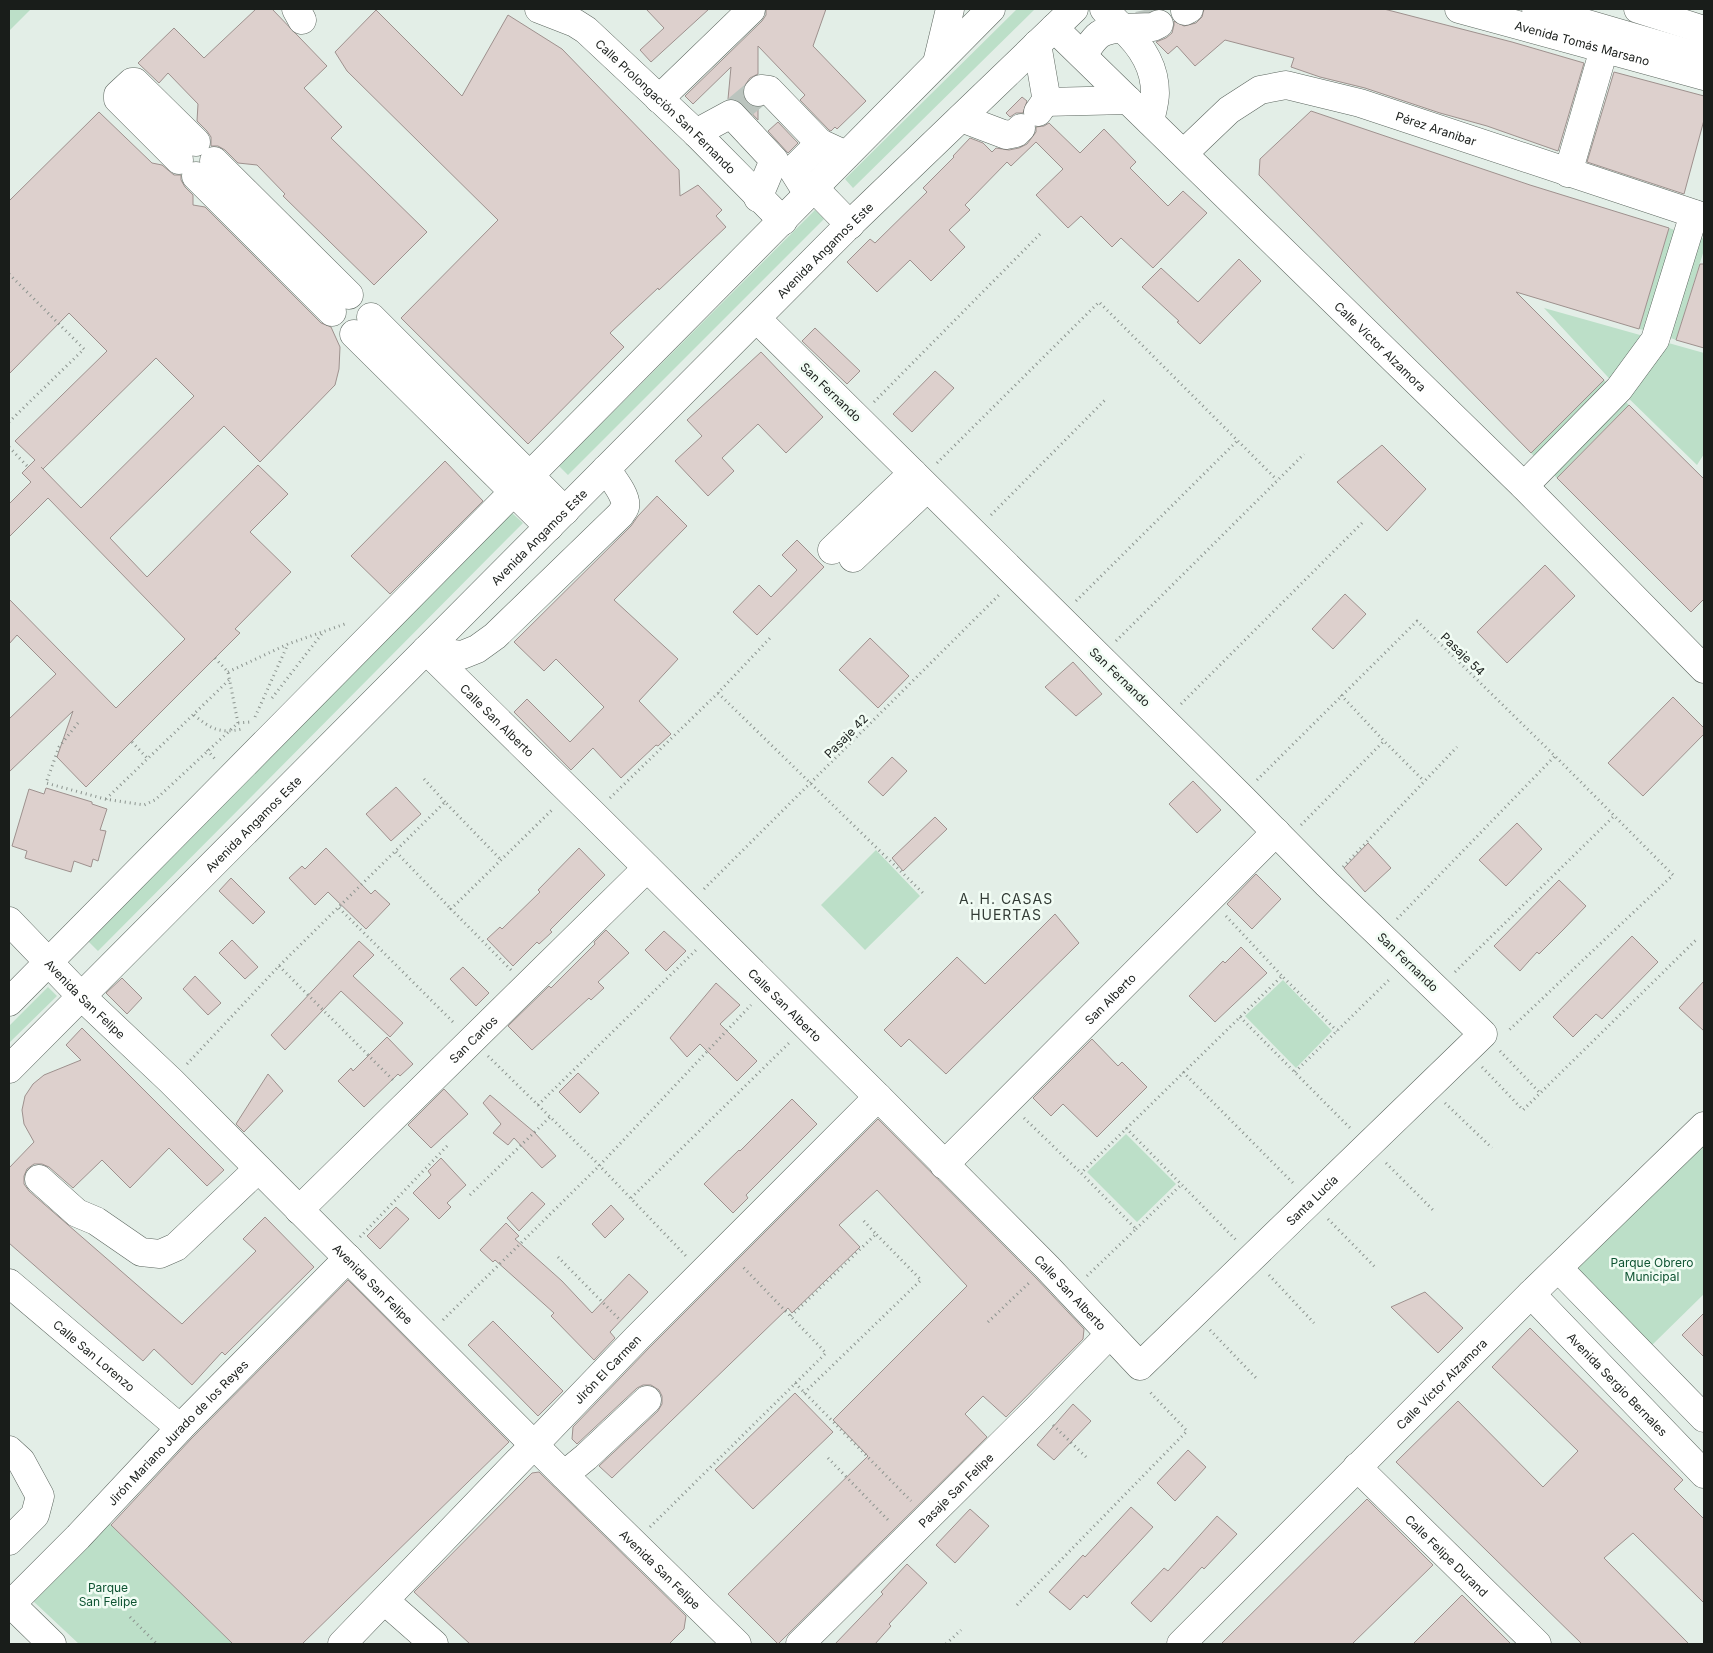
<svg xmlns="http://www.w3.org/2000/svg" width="1713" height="1653" font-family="Inter,sans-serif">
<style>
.green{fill:#bcdfc8}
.building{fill:#ddd0cd;stroke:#9e918e;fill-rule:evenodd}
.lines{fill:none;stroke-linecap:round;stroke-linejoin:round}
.minor-tunnel{stroke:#bbc4be;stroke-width:28;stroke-dasharray:28 14;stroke-linecap:butt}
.minor-casing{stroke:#5c665f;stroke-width:29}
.major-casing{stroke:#5c665f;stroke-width:29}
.path{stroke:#8b938e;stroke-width:3;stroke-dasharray:1 4;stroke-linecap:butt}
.minor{stroke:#fff;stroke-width:28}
.major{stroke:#fff;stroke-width:28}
.labels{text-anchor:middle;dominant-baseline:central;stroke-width:5;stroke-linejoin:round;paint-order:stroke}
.street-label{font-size:12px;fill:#191d1a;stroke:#f1fcf4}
.park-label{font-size:12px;fill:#0e5332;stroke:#f1fcf4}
.neighbourhood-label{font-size:14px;letter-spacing:1px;fill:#333c36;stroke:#f1fcf4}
</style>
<rect width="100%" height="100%" fill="#e3eee7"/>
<path class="green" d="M 9,9 L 31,9 L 9,31 Z
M 1017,9 L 1035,9 L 853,188 L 845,179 Z
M 815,210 L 824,219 L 568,475 L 559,466 Z
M 1669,228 L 1678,231 L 1648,331 L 1639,329 Z
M 1698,237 L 1704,239 L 1704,250 L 1676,340 L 1668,337 Z
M 1544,308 L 1704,353 L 1704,454 L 1697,465 L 1619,389 Z
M 1604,380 L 1610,386 L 1537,459 L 1531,453 Z
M 1623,399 L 1629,405 L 1557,478 L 1551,472 Z
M 512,513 L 523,523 L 98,951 L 87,940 Z
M 876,850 L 920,896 L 865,950 L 821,905 Z
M 1283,980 L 1332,1031 L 1296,1068 L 1245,1016 Z
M 48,987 L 57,996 L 9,1043 L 9,1026 Z
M 1126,1134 L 1176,1184 L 1137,1222 L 1087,1172 Z
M 1704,1140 L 1704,1294 L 1652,1345 L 1575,1268 Z
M 108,1522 L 233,1644 L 79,1644 L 32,1600 Z"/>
<path class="building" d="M 256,9 L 272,9 L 327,66 L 304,88 L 342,127 L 331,138 L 427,232 L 374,285 L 283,196 L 285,194 L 257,165 L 238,163 L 225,150 L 218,146 L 211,146 L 211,137 L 207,131 L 197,121 L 198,104 L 168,73 L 159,83 L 138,63 L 174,28 L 204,58 Z
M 646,9 L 709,9 L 651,62 L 640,50 L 664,28 Z
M 766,9 L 826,9 L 813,46 L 866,101 L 837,129 L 835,127 L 831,131 L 829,130 L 800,100 L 805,95 L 758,46 L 758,74 L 750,78 L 743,88 L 743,96 L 747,103 L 754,107 L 758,107 L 758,120 L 742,103 L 736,99 L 728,99 L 731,67 L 693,104 L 685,96 L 762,21 L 766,15 Z
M 1204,9 L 1384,9 L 1512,42 L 1584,63 L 1558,151 L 1487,126 L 1440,113 L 1365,88 L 1320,77 L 1291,67 L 1294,58 L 1225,40 L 1195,66 L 1177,46 L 1168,54 L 1156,42 L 1166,38 L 1172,33 L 1174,25 L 1174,21 L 1184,26 L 1196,23 L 1202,17 Z
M 376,10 L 462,96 L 508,15 L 562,49 L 679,170 L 680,196 L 698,185 L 722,210 L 716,216 L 726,227 L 659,290 L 658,288 L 610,333 L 624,347 L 528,444 L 401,318 L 498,220 L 347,71 L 335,52 Z
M 1614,72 L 1704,96 L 1704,120 L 1684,194 L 1587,162 Z
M 1022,97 L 1027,101 L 1023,113 L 1016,113 L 1010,117 L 1006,113 Z
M 1311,111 L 1530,185 L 1669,228 L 1639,329 L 1516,292 L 1604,380 L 1531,453 L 1259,175 L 1260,159 Z
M 99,112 L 152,163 L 162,165 L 174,175 L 181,175 L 181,180 L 185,187 L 193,195 L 193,205 L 205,207 L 321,323 L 331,327 L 340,347 L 339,369 L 335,385 L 260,462 L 224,426 L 110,538 L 147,577 L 258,465 L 288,494 L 250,532 L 291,572 L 235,629 L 240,633 L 86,787 L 57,757 L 73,711 L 9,772 L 9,719 L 56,674 L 17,635 L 9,644 L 9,599 L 116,708 L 185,639 L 48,498 L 9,537 L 9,504 L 31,482 L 22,473 L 35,460 L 15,441 L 107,351 L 69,313 L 9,374 L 9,201 ZM 156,358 L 194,396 L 81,508 L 41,467 L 43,469 Z
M 778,122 L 798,143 L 788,153 L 768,131 Z
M 1049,123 L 1080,153 L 1104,129 L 1136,162 L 1130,168 L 1168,206 L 1183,191 L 1207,213 L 1153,268 L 1121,238 L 1112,247 L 1081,216 L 1068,228 L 1036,195 L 1063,169 L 1036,142 L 1011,166 L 1007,162 L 965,205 L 970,210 L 949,230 L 965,247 L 931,281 L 910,260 L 877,292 L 847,262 L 870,239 L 875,243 L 927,192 L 923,188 L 954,157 L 953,156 L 970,138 L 983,143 L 992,152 L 996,148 L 1009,150 L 1019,148 L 1027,144 L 1036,132 L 1036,127 L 1044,126 Z
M 1239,259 L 1261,281 L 1200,344 L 1177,322 L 1179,321 L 1142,287 L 1161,268 L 1198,302 Z
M 1700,264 L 1704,264 L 1704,348 L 1676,340 Z
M 815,328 L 860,371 L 847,384 L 802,341 Z
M 761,352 L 823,417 L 786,453 L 758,424 L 722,458 L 734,471 L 708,496 L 675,461 L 702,436 L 687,420 Z
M 935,371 L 954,388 L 912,432 L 893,414 Z
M 1629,405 L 1704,479 L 1704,599 L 1691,612 L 1557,478 Z
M 1382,445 L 1426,489 L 1387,531 L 1337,482 Z
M 445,461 L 483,501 L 390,594 L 351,556 Z
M 657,496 L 687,526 L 614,600 L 678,659 L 639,701 L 671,734 L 658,746 L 656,745 L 621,778 L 593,748 L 571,770 L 514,712 L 527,699 L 570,742 L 604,707 L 556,659 L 544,671 L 514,642 L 631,526 L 638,516 Z
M 797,540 L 824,567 L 757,635 L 733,612 L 759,585 L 771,597 L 797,570 L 782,555 Z
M 1545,565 L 1575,596 L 1507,663 L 1477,632 Z
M 1345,594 L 1366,614 L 1333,649 L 1312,629 Z
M 870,638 L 909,676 L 878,708 L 839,670 Z
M 1073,662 L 1102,694 L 1076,716 L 1045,687 Z
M 1673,697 L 1704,728 L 1704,734 L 1643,796 L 1608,763 Z
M 892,757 L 907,771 L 883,796 L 868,782 Z
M 1193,781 L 1221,810 L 1197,833 L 1169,804 Z
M 396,787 L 421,814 L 391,841 L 366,814 Z
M 46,788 L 92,802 L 92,804 L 107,809 L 100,830 L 106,831 L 98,861 L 93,859 L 91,867 L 74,861 L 71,872 L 25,858 L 27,851 L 12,846 L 29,789 L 44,794 Z
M 935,817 L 947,829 L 903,871 L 892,858 Z
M 1517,823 L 1542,849 L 1506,886 L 1479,860 Z
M 1368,843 L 1391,868 L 1365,892 L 1344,868 Z
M 326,848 L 371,894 L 375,890 L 390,904 L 366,929 L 328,892 L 315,905 L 289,878 L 302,866 L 305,869 Z
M 579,848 L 605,875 L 550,930 L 552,932 L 539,944 L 537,942 L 513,966 L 487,939 L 500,927 L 502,929 L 540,892 L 538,890 Z
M 1256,874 L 1281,899 L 1252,929 L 1227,904 Z
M 231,878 L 265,912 L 253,924 L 219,891 Z
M 1559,880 L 1586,906 L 1563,930 L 1539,954 L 1537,952 L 1520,971 L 1494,946 Z
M 1055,914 L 1079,943 L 946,1074 L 909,1039 L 901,1047 L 884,1030 L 957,957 L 985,984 Z
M 606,930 L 629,953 L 598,982 L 604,988 L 591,1000 L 589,998 L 532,1050 L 508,1026 L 549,986 L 551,988 L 595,944 L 594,942 Z
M 664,931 L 686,951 L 666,971 L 645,950 Z
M 1632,936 L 1658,962 L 1602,1019 L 1596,1014 L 1573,1037 L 1553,1017 Z
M 232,940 L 258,967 L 245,979 L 219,953 Z
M 359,941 L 374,955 L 353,976 L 403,1023 L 390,1037 L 341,991 L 285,1050 L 271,1035 Z
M 1241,947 L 1267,973 L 1215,1022 L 1189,996 L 1223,961 L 1225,963 Z
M 463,967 L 489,993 L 476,1006 L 450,979 Z
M 195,976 L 221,1003 L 208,1015 L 183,989 Z
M 122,978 L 142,998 L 127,1014 L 106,993 Z
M 1704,981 L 1704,1031 L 1679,1008 Z
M 716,983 L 740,1005 L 720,1024 L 757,1061 L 737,1081 L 700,1044 L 687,1057 L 670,1038 Z
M 82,1028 L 224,1170 L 207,1186 L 169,1148 L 130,1188 L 102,1160 L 73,1188 L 49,1167 L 42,1164 L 34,1164 L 27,1169 L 24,1176 L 24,1184 L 29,1191 L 182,1324 L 256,1251 L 243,1239 L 265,1217 L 314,1267 L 225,1355 L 222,1352 L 192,1385 L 154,1349 L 143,1361 L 9,1243 L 9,1168 L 34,1142 L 24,1124 L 22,1110 L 25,1096 L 33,1084 L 44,1075 L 81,1060 L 66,1045 Z
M 387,1037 L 413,1064 L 400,1076 L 398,1074 L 364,1107 L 338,1081 L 351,1068 L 353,1071 Z
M 1092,1039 L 1118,1066 L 1122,1062 L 1147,1087 L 1097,1137 L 1063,1104 L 1051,1116 L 1033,1098 Z
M 578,1073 L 599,1093 L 580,1113 L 559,1092 Z
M 268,1074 L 283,1091 L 244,1132 L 236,1124 Z
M 444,1089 L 468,1114 L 431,1148 L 408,1125 Z
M 490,1095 L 534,1132 L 556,1156 L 542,1168 L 514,1138 L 508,1145 L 493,1133 L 501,1124 L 483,1103 Z
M 792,1099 L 817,1124 L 746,1195 L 748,1198 L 733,1213 L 704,1184 L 739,1150 L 740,1151 Z
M 878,1119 L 1036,1278 L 1084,1329 L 1083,1339 L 1006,1417 L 983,1396 L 965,1414 L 987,1437 L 778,1644 L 728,1594 L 868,1456 L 833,1420 L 967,1286 L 950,1268 L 877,1190 L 839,1225 L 860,1247 L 792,1313 L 788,1308 L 612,1478 L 599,1466 L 658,1411 L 662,1404 L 662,1396 L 659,1390 L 651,1385 L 643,1385 L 637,1388 L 577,1444 L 572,1439 L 573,1427 L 648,1349 Z
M 441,1158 L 466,1185 L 447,1203 L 451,1207 L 439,1219 L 413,1193 L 431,1175 L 428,1171 Z
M 532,1192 L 545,1204 L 519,1231 L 507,1218 Z
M 611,1205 L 624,1219 L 605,1238 L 592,1224 Z
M 396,1207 L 409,1219 L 380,1249 L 367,1236 Z
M 506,1223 L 519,1236 L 515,1239 L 562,1281 L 592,1313 L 629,1274 L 648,1292 L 610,1332 L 615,1338 L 594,1360 L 551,1316 L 554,1313 L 495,1260 L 493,1262 L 480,1250 Z
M 348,1280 L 509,1442 L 302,1644 L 233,1644 L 111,1525 L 191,1439 Z
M 1425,1292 L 1463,1328 L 1438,1353 L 1391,1307 Z
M 1704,1313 L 1704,1357 L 1682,1335 Z
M 493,1321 L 563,1391 L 538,1416 L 468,1345 Z
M 1530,1328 L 1683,1480 L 1674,1489 L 1704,1519 L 1704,1603 L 1633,1533 L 1604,1558 L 1689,1644 L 1582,1644 L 1396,1462 L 1458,1401 L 1543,1487 L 1578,1451 L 1492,1367 Z
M 795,1393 L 833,1432 L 753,1509 L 715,1470 Z
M 1073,1404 L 1091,1421 L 1054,1460 L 1037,1445 Z
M 1188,1450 L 1206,1467 L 1175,1501 L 1157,1483 Z
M 539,1472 L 686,1616 L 684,1629 L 669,1644 L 470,1644 L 414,1592 L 532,1473 Z
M 1367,1499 L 1433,1565 L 1352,1644 L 1221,1644 Z
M 1131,1507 L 1153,1527 L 1087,1598 L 1084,1595 L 1070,1610 L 1049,1592 L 1083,1555 L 1085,1557 Z
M 970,1509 L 989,1526 L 955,1563 L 936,1545 Z
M 1217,1516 L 1237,1534 L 1204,1569 L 1202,1567 L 1151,1622 L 1131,1603 L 1164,1568 L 1168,1571 Z
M 907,1564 L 927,1583 L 889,1624 L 891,1626 L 875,1644 L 835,1644 L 883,1594 L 881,1592 Z
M 1462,1595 L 1511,1644 L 1413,1644 Z"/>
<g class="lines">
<path class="minor-tunnel" d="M 1149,9 L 1152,23
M 734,112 L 758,92"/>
<defs>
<g id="minor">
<path d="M 296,9 L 302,20"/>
<path id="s1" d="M 539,9 L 575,23 L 586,30 L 696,133 L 783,221"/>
<path d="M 1104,9 L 1122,28 L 1153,27 L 1159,24"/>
<path d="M 1536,9 L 1704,58"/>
<path d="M 1185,11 L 1189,9"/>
<path id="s2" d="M 1054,28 L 1524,486 L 1704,669"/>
<path d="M 1037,44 L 1046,96 L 1045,102 L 1038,112"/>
<path d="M 1083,55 C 1096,36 1097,31 1122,28 C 1141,45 1155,66 1155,93 C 1155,102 1152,112 1150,121"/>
<path d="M 758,92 L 761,89 L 769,90 L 820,143"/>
<path d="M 659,99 L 751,10"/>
<path d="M 1045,102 L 1128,100"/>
<path d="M 961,118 L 1006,135 L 1016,133 L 1021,128"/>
<path d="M 696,133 L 731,114 L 774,160 L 758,198"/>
<path id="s3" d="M 1184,153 L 1229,110 L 1260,90 L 1286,85 L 1360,103 L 1704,217"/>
<path d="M 179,160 L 118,99 L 118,95 L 132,82 L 135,82 L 196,142"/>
<path d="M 214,161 L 349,295"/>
<path d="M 1568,173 L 1604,49"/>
<path d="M 196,176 L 332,312"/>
<path d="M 808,194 L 793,170 L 820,143 L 846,155"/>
<path d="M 371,317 L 565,511"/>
<path d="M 354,334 L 549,527"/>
<path d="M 1524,486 L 1619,389 L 1655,340 L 1694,214"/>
<path d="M 832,550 L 913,473"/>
<path d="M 853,558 L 927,488"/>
<path id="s4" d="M 426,650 L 593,814 L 878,1097 L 1047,1267 L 1140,1366 L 1483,1034 L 1327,884 L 1243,799 L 757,319"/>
<path d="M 426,650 L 462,655 L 477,649 L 495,636 L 620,515 C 622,512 624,510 625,507 C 628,497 612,478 606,469"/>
<path id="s5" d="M 9,921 L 81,996 L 171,1081 L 564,1475 L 737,1644"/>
<path id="s6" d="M 944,1165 L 1276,832"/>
<path d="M 39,1179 L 77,1213 L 96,1221 L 141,1252 L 160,1254 L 176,1247 L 258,1169"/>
<path id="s7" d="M 299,1210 L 647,868"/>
<path d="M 1558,1268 L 1704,1418"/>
<path id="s8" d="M 9,1283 L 180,1428"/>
<path id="s9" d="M 1531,1294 L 1704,1474"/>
<path d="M 9,1450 L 21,1461 L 40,1496 L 35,1515 L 9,1541"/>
<path id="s10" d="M 1357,1467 L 1537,1644"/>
<path d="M 564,1475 L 586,1457 L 647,1400"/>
<path d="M 385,1601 L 434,1644"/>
<path d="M 11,1604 L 52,1644"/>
<path id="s11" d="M 9,1606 L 78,1537 L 180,1428 L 348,1258"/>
<path id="s12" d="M 342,1644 L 637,1338 L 878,1097"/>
<path id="s13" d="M 800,1644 L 1037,1409 L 1110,1334"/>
<path id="s14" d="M 1181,1644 L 1531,1294 L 1704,1126"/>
</g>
<g id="major">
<path id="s15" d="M 1459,9 L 1704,76"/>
<path d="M 1638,9 L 1704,30"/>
<path d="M 937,63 L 950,9"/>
<path d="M 814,188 L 850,225"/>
<path d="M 9,1002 L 991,9"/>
<path id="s16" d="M 9,1069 L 845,229 L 1074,9"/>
</g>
</defs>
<use href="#minor" class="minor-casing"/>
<use href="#major" class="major-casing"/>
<path class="path" d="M 9,274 L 84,349 L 9,422
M 874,402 L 1042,232
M 9,447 L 28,467
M 937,463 L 1099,302 L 1277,480
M 991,515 L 1106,399
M 1076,601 L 1237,441
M 1116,641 L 1304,454
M 215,658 L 228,672 L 238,723
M 228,672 L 288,644 L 345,624
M 718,693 L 923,893
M 1341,695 L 1384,741 L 1424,781
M 272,698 L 324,631
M 1181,704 L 1362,523
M 194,715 C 211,729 220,734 242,729
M 255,717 L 288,644
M 78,723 L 59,747 L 46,783 L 105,799 L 144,805 L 155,800 L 238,723 L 250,722
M 132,742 L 148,759
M 207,750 L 216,760
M 424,779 L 445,802
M 1257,780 L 1417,621 L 1555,756 L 1673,875 L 1507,1032
M 610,798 L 718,693 L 770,638
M 106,799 L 230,679
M 1301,825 L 1384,741
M 396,852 L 451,909
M 1343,867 L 1457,747
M 704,889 L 1001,593
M 339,908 L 455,1024
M 1226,916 L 1282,976
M 1397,919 L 1555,756
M 279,966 L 395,1082
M 511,970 L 451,909 L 554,808
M 1455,972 L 1614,816
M 1240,1017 L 1351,1129
M 1500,1051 L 1540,1093
M 488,1056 L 595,1161 L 686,1256
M 187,1064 L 279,966 L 445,802 L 502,861
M 1482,1067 L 1523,1110 L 1698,938
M 1183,1072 L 1294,1184
M 1295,1072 L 1391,978
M 1445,1103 L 1492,1148
M 538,1105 L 696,950
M 1024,1118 L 1081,1173
M 1126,1128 L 1236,1240
M 1386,1163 L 1435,1212
M 470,1195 L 550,1117
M 631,1198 L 789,1043
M 1328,1219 L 1375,1267
M 1136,1229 L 1182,1184
M 360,1237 L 448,1145
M 558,1257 L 621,1321
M 1269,1275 L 1314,1323
M 1087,1276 L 1136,1229 L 1081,1173 L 1282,976 L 1337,1031
M 791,1316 L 876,1234 L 862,1219
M 443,1320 L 599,1166 L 751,1005
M 988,1322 L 1030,1282
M 1210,1330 L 1257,1379
M 795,1383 L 911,1501
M 804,1393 L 921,1280 L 876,1234
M 1053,1425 L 1087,1458
M 828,1458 L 890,1522
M 650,1527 L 826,1353 L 742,1266
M 1017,1605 L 1187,1431 L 1148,1390
M 130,1617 L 157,1644
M 946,1644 L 961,1630"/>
<use href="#minor" class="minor"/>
<use href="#major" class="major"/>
</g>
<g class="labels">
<g class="street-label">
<text stroke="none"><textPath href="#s15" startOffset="128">Avenida Tomás Marsano</textPath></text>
<text stroke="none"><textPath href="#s1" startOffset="162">Calle Prolongación San Fernando</textPath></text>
<text stroke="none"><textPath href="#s3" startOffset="282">Pérez Aranibar</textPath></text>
<text stroke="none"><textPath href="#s16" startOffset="1156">Avenida Angamos Este</textPath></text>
<text stroke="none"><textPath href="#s2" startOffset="456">Calle Víctor Alzamora</textPath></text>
<text transform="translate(831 392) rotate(44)">San Fernando</text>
<text stroke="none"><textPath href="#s16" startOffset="751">Avenida Angamos Este</textPath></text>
<text transform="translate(1463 654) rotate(44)">Pasaje 54</text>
<text transform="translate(1120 677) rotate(44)">San Fernando</text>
<text stroke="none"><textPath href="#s4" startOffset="100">Calle San Alberto</textPath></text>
<text transform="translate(846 736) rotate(-45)">Pasaje 42</text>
<text stroke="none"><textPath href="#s16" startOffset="346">Avenida Angamos Este</textPath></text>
<text transform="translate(1408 962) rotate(44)">San Fernando</text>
<text stroke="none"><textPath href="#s5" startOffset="109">Avenida San Felipe</textPath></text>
<text stroke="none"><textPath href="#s6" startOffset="235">San Alberto</textPath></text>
<text stroke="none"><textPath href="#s4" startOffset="505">Calle San Alberto</textPath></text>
<text stroke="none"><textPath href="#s7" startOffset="244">San Carlos</textPath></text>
<text stroke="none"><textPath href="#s4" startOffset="1250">Santa Lucía</textPath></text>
<text stroke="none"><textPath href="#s5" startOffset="514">Avenida San Felipe</textPath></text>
<text stroke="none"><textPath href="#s4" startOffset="910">Calle San Alberto</textPath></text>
<text stroke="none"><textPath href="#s8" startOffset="112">Calle San Lorenzo</textPath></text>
<text stroke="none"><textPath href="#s12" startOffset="382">Jirón El Carmen</textPath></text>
<text stroke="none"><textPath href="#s14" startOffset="368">Calle Víctor Alzamora</textPath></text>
<text stroke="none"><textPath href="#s9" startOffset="125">Avenida Sergio Bernales</textPath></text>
<text stroke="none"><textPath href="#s11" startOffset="242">Jirón Mariano Jurado de los Reyes</textPath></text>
<text stroke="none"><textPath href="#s13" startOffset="219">Pasaje San Felipe</textPath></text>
<text stroke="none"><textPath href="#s10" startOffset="126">Calle Felipe Durand</textPath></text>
<text stroke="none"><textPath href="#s5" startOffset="919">Avenida San Felipe</textPath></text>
</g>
<g class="park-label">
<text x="1652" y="1262">Parque Obrero<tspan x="1652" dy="14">Municipal</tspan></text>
<text x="108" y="1587">Parque<tspan x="108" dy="14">San Felipe</tspan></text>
</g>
<g class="neighbourhood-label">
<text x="1006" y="898">A. H. CASAS<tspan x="1006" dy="16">HUERTAS</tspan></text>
</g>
</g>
<rect width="1713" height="1653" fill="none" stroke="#191d1a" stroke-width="20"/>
</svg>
